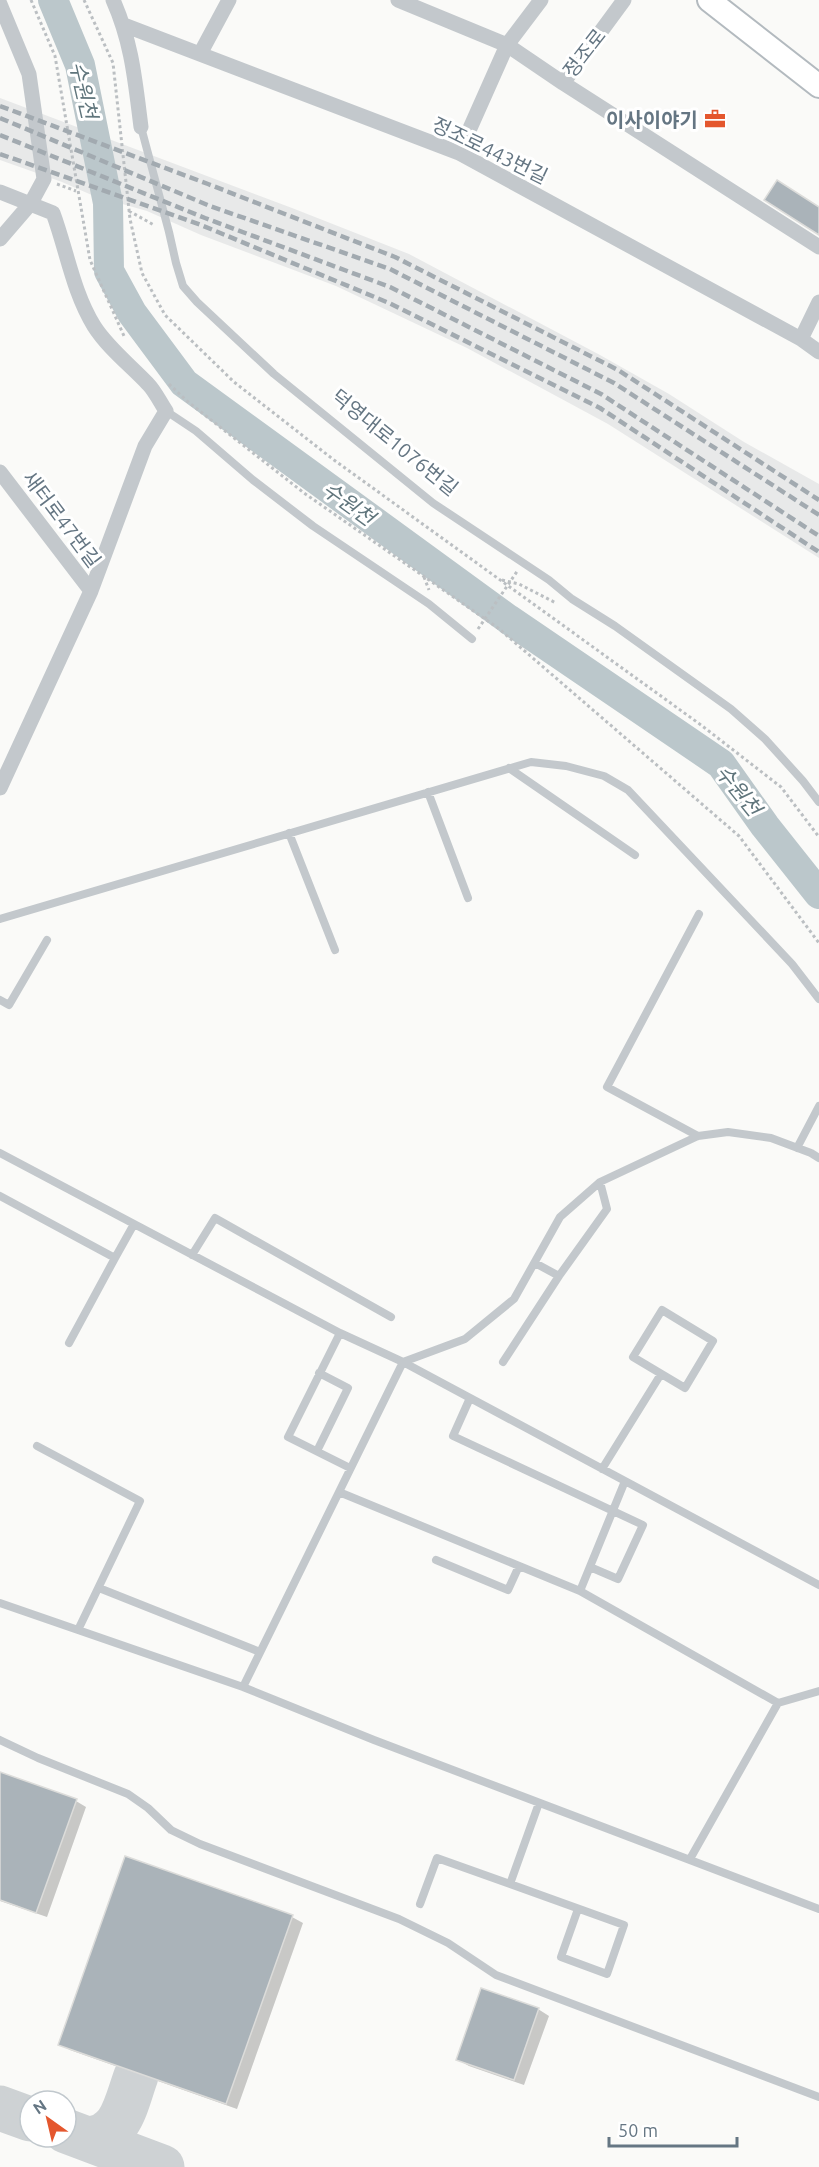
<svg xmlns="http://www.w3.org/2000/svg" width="819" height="2167" font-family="Ubuntu,'Noto Sans KR',sans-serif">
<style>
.built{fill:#e8e9e9}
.shadow{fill:#0003}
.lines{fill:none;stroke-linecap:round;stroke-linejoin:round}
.river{stroke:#bbc7cb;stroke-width:30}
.taxiway{stroke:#ced2d4;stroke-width:45}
.building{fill:#aab3b9;stroke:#dcdcda;stroke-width:1.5}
.secondary-casing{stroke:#b3babf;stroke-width:26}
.path{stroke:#bbbfc2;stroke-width:3;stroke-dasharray:3 3;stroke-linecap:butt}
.lane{stroke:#c3c8cc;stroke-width:8}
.street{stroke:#c3c8cc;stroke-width:15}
.secondary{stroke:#fff;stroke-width:22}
.rail{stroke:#a2aab0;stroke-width:4.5;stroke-dasharray:9 4.5;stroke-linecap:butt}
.path-bridge{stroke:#bbbfc2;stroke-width:3;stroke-dasharray:3 3;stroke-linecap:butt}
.labels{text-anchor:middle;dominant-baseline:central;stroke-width:6;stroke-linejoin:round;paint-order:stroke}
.street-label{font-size:20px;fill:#657683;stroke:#fff}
.poi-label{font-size:20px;font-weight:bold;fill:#657683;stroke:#fff;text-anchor:end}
.water-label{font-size:21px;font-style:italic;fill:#60757c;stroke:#fff}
</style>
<rect width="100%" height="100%" fill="#fafaf8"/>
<path class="built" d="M 0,98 L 292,208 L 409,254 L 600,355 L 669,394 L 744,442 L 819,484 L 819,558 L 608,424 L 467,348 L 336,286 L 201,235 L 147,211 L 94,196 L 62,182 L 0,160 Z"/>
<path class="shadow" d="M 0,1774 L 76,1801 L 86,1807 L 47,1917 L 0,1901 Z
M 292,1917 L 303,1923 L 237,2109 L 70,2050 L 59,2044 Z
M 538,2009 L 549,2016 L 524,2085 L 469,2066 L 458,2060 Z"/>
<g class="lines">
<path class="river" d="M 53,0 L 80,65 L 108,203 L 109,271 L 132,313 L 184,383 L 508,619 L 721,764 L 765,826 L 819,894"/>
<path class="taxiway" d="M 0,2108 L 30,2119
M 66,2131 L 162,2167
M 88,2139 C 122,2137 126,2103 136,2076"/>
</g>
<path class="building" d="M 777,180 L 819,207 L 819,235 L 764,200 Z
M 0,1772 L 77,1799 L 36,1913 L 0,1900 Z
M 125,1856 L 293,1915 L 226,2104 L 58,2045 Z
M 481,1988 L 539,2008 L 514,2080 L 456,2060 Z"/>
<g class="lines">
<defs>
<path id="secondary" d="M 709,0 L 819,86"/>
</defs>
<use href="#secondary" class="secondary-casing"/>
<path class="path" d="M 31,0 L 55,56 L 90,260 L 124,336
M 84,0 L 113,63 L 130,219 L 142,273 L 165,315 L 234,382 L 334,460 L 701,725 L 781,787 L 819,837
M 57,184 L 76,191
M 129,211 L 154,225
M 169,384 L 187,401 L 304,493 L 498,628 L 739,836 L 819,943
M 424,577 L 429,590
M 502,580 L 519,584 L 556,603"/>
<path class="lane" d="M 141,127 L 169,232 L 176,263 L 183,286 L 197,302 L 274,374 L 433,503 L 549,580 L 572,599 L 615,626 L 731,709 L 765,739 L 803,781 L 819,802
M 166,411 L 196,431 L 253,480 L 313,526 L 429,604 L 472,639
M 509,768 L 635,855
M 428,792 L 468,898
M 289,833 L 335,950
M 0,919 L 531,762 L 566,766 L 604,776 L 628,790 L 792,964 L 819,999
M 0,1000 L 9,1005 L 47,940
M 698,1136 L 607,1087 L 699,914
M 797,1148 L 819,1106
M 0,1153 L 340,1333 L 403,1362 L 465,1339 L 514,1299 L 560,1217 L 600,1182 L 698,1136 L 728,1132 L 771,1138 L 811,1153 L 819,1158
M 0,1196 L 115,1258 L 69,1343
M 192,1255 L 215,1218 L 391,1317
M 115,1258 L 134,1224
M 559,1276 L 607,1209 L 600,1182
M 662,1310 L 713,1341 L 685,1388 L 633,1357 Z
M 340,1333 L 288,1437 L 350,1468
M 503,1362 L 559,1276 L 535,1263
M 470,1398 L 453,1436 L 643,1525 L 618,1579 L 590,1567
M 37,1446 L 140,1501 L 78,1630
M 317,1451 L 348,1388 L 319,1373
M 602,1469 L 661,1374
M 339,1492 L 580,1591 L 625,1481
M 436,1560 L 508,1590 L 519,1566
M 99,1588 L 260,1652
M 580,1591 L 778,1703
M 0,1603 L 243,1687 L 374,1740 L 819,1909
M 243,1687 L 403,1362 L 819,1585
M 0,1740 L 38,1758 L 128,1794 L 148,1808 L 171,1830 L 200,1844 L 399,1919 L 448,1943 L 496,1975 L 819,2097
M 690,1859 L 778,1703 L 819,1691
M 510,1884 L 624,1925 L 607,1974 L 561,1957 L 578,1909
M 420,1904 L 437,1858 L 510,1884 L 539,1803"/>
<path class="street" d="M 113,0 C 132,43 135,80 141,127
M 398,0 L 507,45 L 563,83 L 624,0
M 0,4 L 29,74 L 44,179 L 31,203 L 0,239
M 124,25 L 459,153 L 801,339 L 819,352
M 200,54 L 229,0
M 563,83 L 819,247
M 459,153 L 507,45 L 541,0
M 0,192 L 53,213 C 67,251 73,292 94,326 C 108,348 130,365 148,384 C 155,391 160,402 166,411 L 145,446 L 91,591
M 801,339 L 819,302
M 0,472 L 91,591 L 0,788"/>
<use href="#secondary" class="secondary"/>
<path class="rail" d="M 0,106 L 208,184 L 395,257 L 618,370 L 819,500
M 0,118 L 210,206 L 390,269 L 614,383 L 819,515
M 0,135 L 205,218 L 390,287 L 601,394 L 819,536
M 0,154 L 201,225 L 389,303 L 600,408 L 819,552"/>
<path class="path-bridge" d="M 478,629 L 518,570"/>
</g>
<defs>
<symbol id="office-bare" viewBox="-9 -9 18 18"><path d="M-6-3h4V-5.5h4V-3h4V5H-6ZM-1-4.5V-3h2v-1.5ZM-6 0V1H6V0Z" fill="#e4572e" stroke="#fff" stroke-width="2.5" paint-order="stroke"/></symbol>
</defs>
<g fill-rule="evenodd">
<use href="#office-bare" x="700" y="104" width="30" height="30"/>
</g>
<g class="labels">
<g class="street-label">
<text transform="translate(584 53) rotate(-52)">정조로</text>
<text transform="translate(490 150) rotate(26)">정조로443번길</text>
<text transform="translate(395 442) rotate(39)">덕영대로1076번길</text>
<text transform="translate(62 519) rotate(53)">새터로47번길</text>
</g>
<g class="poi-label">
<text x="698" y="119">이사이야기</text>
</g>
<g class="water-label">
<text transform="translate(84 90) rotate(77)">수원천</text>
<text transform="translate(349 503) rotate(36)">수원천</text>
<text transform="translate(739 790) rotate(51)">수원천</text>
</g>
</g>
<g transform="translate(48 2119) rotate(326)"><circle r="28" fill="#ffffff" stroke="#c1c8cd" stroke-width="1.5"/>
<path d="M0-4.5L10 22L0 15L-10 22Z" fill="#e4572e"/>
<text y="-9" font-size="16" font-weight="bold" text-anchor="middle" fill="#657683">N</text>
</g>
<path d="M609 2137v9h128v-9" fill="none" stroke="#657683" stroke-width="3"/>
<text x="618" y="2137" font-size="18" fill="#657683" stroke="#ffffff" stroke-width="4.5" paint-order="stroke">50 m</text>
</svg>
